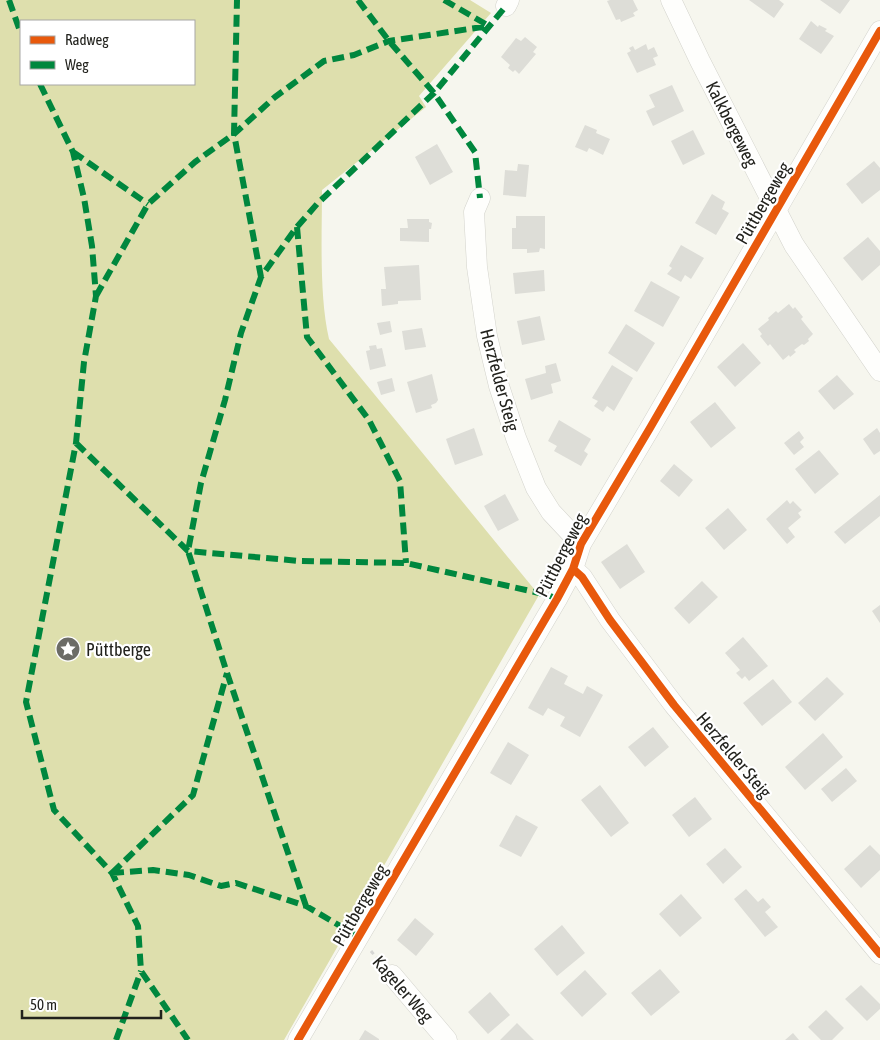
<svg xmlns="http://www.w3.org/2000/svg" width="880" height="1040" font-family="'Asap Condensed',sans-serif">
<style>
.forest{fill:#dedfad;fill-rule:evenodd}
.building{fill:#ddddd7}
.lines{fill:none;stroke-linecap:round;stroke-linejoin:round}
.minor-casing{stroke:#d3d3cc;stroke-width:21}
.path{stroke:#d6d6d3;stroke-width:3;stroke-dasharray:4 4;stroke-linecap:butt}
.minor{stroke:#fefefc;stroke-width:20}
.quiet{stroke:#00873e;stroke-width:6;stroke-dasharray:12 6;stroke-linecap:butt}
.cycleway-casing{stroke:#fff;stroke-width:11}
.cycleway{stroke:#e8590c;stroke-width:8}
.labels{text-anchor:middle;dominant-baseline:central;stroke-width:4.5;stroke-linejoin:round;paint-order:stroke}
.street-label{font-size:18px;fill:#22221d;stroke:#fff}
.poi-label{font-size:18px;fill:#22221d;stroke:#fff;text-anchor:start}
</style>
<rect width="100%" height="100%" fill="#f6f6ee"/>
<path class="forest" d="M 0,0 L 470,0 L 491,13 L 419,96 L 426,107 L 322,190 C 322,236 319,295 329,339 L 539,595 L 284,1040 L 0,1040 ZM 21,21 L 194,21 L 194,84 L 21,84 Z"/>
<path class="building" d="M 610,0 L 633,0 L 638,10 L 633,13 L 635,16 L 621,22 L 620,19 L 616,20 L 607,1 Z
M 749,0 L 779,0 L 784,4 L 774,18 Z
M 820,0 L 850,0 L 840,14 Z
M 811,21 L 818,27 L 819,25 L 827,29 L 825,31 L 834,36 L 821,54 L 799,39 Z
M 525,37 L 537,47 L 533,52 L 536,54 L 519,74 L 515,70 L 513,72 L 508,68 L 510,65 L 501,57 L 516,38 L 521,41 Z
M 646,44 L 648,50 L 654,47 L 658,56 L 653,58 L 656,65 L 637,73 L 627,53 L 631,51 L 629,48 L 633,46 L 635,50 Z
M 672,85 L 684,111 L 653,126 L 646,111 L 655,107 L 649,95 Z
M 585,125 L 597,130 L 596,133 L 610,139 L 603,155 L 589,148 L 587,152 L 575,147 Z
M 693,130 L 705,154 L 683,165 L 671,141 Z
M 437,144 L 453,172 L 430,185 L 415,157 Z
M 874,161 L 880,168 L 880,190 L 862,204 L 846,184 Z
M 518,164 L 529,165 L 526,197 L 503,195 L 505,170 L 517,171 Z
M 712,194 L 725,202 L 722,209 L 729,213 L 716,235 L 695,223 Z
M 516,216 L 545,216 L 545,249 L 540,248 L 539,252 L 527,253 L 527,249 L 512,249 L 512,228 L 516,228 Z
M 407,219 L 429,219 L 429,222 L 432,223 L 431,229 L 429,229 L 429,242 L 400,241 L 400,228 L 408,228 Z
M 868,237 L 880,251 L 880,265 L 862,281 L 843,258 Z
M 681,245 L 704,258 L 691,279 L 685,275 L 681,282 L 667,274 L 672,268 L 669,266 Z
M 419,265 L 421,300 L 398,301 L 398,304 L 382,306 L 381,289 L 386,289 L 384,267 Z
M 544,270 L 545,291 L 515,294 L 513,273 Z
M 651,281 L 680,297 L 663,327 L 634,311 Z
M 789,304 L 793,309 L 795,307 L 803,317 L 801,319 L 813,334 L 808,339 L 809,341 L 804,345 L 802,344 L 794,350 L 796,352 L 790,357 L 789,355 L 783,360 L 770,344 L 768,346 L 760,336 L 762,334 L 758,329 L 769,320 L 768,318 L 776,311 L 778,313 Z
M 540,316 L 545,340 L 522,345 L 517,321 Z
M 390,321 L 392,332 L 380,335 L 377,323 Z
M 626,324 L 655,343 L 637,372 L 608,353 Z
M 422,328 L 426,347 L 405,350 L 402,331 Z
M 743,343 L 761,363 L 735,387 L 717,367 Z
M 376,345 L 377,349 L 382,348 L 386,366 L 370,370 L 366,351 L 370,350 L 369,346 Z
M 556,363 L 561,381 L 551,384 L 553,393 L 531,400 L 525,379 L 546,373 L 545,366 Z
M 612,365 L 633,378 L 614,411 L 607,406 L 603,412 L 594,406 L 598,401 L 592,398 Z
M 432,374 L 438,400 L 436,403 L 431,405 L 432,408 L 416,413 L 407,382 Z
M 837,375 L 854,394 L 834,410 L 818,391 Z
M 392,378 L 395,391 L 381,395 L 377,382 Z
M 715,402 L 736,428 L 711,448 L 690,422 Z
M 559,420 L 591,439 L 584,451 L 588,454 L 581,466 L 554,451 L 557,446 L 548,441 Z
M 474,428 L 483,455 L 455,465 L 446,439 Z
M 877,428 L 880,433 L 880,451 L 874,455 L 863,439 Z
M 799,431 L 804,438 L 800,442 L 804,447 L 794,455 L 784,443 Z
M 819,450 L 839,474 L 815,494 L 795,469 Z
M 674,464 L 693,480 L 679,497 L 660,481 Z
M 505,494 L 519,520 L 498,531 L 484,506 Z
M 880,495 L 880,516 L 845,544 L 834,532 Z
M 787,500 L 790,504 L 793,501 L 802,510 L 798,513 L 801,517 L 788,528 L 795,537 L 787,544 L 766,519 Z
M 728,508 L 747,530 L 724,550 L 705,528 Z
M 627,544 L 645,572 L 620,589 L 601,562 Z
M 702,581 L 718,597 L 689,624 L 674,608 Z
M 880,605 L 880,623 L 872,611 Z
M 743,637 L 768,666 L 749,681 L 745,676 L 742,679 L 736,673 L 740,670 L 725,653 Z
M 551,667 L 568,676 L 564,684 L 583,694 L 587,686 L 603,695 L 580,737 L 560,726 L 565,717 L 548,708 L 543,716 L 528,708 Z
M 827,677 L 844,694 L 815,721 L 798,703 Z
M 773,679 L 792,702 L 762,726 L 743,703 Z
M 653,727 L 669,747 L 645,767 L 628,747 Z
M 823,733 L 843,757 L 805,790 L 785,767 Z
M 508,742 L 529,755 L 511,785 L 490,773 Z
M 846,768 L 857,781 L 832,802 L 821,789 Z
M 600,785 L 629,823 L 611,837 L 581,800 Z
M 695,797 L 712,819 L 689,837 L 672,815 Z
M 516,815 L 538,827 L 521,857 L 499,846 Z
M 870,845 L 880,855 L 880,870 L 861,888 L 844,869 Z
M 725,848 L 742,867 L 723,884 L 706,864 Z
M 746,889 L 758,902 L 763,898 L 771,907 L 765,912 L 778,927 L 765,937 L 734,899 Z
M 681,894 L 702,918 L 680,937 L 659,914 Z
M 415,918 L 434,934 L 416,956 L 397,940 Z
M 562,925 L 585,953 L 557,976 L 534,949 Z
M 660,969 L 680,992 L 651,1016 L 631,993 Z
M 585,970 L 607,994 L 582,1017 L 560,993 Z
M 861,985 L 880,1004 L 880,1009 L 867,1021 L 845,999 Z
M 490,992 L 510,1015 L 488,1034 L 468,1012 Z
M 826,1010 L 844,1028 L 832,1040 L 821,1040 L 808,1027 Z
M 517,1023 L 534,1040 L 500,1040 Z
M 365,1030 L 379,1039 L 379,1040 L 359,1040 Z
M 793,1033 L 799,1040 L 785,1040 Z"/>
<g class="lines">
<defs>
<path id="minor" d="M 671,0 L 700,61 L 794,245 L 880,371
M 506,6 L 509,0
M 480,198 L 474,212 L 477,267 L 487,336 L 499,386 L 516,438 L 536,488 L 551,512 L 581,544
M 573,569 L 582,577 L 610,620 L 674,705 L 880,954
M 392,975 L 447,1040
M 298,1040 L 557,599 L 573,569 L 581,544 L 650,428 L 880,31"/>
</defs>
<use href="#minor" class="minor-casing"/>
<path class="path" d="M 371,951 L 380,962"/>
<use href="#minor" class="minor"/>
<path class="quiet" d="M 9,0 L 21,34
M 358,0 L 389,41 L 434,93 L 475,152 L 480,198
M 444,0 L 489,26
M 40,84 L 73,152 L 84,198 L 92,246 L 96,296 L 84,362 L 76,443 L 26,702 L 54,810 L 112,873 L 138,926 L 141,971 L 188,1040
M 73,152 L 148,204
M 297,227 L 307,337 L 369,420 L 400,481 L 406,563
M 261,277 L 234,134 L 275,97 L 324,61 L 354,55 L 389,41 L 489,26
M 96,296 L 148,204 L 195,162 L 234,134 L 237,0
M 76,443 L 188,551 L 300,561 L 406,563 L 548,595 L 557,599
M 112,873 L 153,870 L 189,875 L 221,886 L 236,883 L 306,906 L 359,937
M 112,873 L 193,795 L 227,673
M 306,906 L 227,673 L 188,551 L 201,483 L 225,400 L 241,333 L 261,277 L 296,228 L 317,204 L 434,93 L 506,6
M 116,1040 L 141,971"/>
<defs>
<path id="cycleway" d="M 573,569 L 582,577 L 610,620 L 674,705 L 880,954
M 298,1040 L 557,599 L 573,569 L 581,544 L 650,428 L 880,31"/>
</defs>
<use href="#cycleway" class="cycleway-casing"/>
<use href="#cycleway" class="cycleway"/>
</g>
<defs>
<symbol id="sight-disc" viewBox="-11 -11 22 22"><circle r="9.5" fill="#6c6c66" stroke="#fff"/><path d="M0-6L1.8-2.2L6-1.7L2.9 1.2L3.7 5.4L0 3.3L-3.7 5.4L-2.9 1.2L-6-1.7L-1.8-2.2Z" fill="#fff"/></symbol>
</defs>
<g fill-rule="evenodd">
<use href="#sight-disc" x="54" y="635" width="28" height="28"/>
</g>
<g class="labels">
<g class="street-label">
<text transform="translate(732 124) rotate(63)">Kalkbergeweg</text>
<text transform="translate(763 203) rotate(-60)">Püttbergeweg</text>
<text transform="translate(500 380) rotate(75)">Herzfelder Steig</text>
<text transform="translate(561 555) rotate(-63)">Püttbergeweg</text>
<text transform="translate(734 755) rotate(50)">Herzfelder Steig</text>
<text transform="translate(360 905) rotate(-60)">Püttbergeweg</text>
<text transform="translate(403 989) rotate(49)">Kageler Weg</text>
</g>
<g class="poi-label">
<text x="86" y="649">Püttberge</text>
</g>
</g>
<rect x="20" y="20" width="175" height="65" fill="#ffffff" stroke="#a7a7a5"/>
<rect x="30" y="36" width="25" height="8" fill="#e8590c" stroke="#a7a7a5"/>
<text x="65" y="45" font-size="15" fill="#22221d">Radweg</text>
<rect x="30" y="61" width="25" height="8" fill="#00873e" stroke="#a7a7a5"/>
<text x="65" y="70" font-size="15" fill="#22221d">Weg</text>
<path d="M22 1010v8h139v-8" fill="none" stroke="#22221d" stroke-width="2.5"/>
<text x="30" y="1010" font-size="15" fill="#22221d" stroke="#ffffff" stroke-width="4" paint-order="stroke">50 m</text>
</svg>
